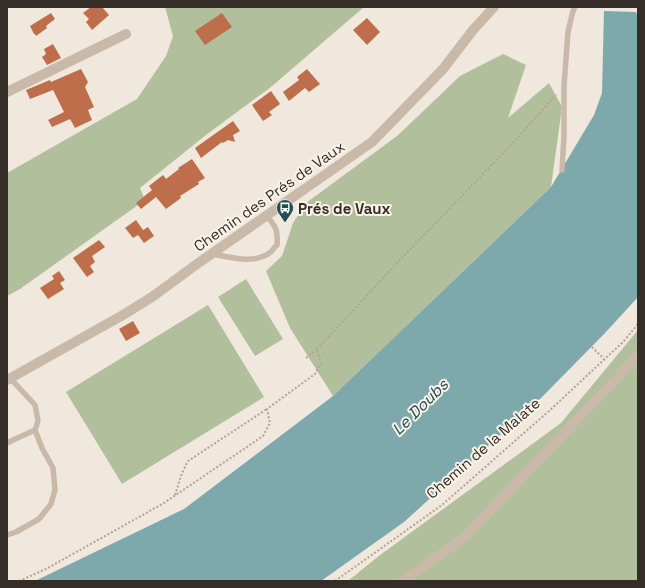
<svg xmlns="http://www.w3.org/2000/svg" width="645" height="588" font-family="'Space Grotesk',sans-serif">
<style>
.green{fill:#b2bf9d}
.water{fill:#7da8ac}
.building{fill:#bf6e4c}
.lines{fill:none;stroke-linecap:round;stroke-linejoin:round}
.path{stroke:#b4a393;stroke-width:2;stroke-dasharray:2 2;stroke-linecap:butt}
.service{stroke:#c8b9a9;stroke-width:5.5}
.minor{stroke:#c8b9a9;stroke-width:10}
.labels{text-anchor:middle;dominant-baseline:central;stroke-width:4;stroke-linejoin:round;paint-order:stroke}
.street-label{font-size:15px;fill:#352d28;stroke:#f8f2e8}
.poi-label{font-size:15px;font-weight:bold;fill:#352d28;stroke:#f8f2e8;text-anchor:start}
.water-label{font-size:16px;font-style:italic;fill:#204e54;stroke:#f8f2e8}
</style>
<rect width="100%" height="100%" fill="#f0e8dc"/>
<path class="green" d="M 165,7 L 364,7 L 271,87 L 206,135 L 140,188 L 145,200 L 20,289 L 7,296 L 7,173 L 137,99 L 166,56 L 173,36 Z
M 503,54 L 526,65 L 508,118 L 549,83 L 562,107 L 551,187 L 333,396 L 290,328 L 266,271 L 282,256 L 293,223 L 306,203 L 397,136 L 460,76 Z
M 246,279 L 283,339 L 255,356 L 218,297 Z
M 208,305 L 264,397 L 122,484 L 66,392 Z
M 638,330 L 638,581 L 348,581 L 380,555 L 561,423 Z"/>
<path class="water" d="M 604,11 L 636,12 L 638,17 L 638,297 L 605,333 L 542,397 L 404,522 L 321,581 L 35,581 L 184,509 L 333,396 L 551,187 L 594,115 L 602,93 Z"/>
<path class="building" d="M 91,7 L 102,7 L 109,15 L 92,30 L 86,22 L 89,19 L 83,13 Z
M 51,13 L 55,19 L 46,26 L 47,28 L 36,36 L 35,34 L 34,34 L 30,26 Z
M 222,13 L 232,27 L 205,45 L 195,31 Z
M 367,18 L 380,32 L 367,45 L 353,30 Z
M 53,44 L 61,58 L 47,65 L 42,57 L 46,54 L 44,49 Z
M 81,69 L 88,82 L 85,87 L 94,107 L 88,110 L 92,120 L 75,128 L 70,119 L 52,127 L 48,120 L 64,112 L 53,90 L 30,99 L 26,90 L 50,80 L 51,82 Z
M 307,69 L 320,84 L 309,92 L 305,88 L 289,101 L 283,92 L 299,80 L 297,77 Z
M 271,91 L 280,104 L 269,112 L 272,115 L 263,121 L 252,105 Z
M 233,121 L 240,131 L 233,135 L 235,142 L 228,140 L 223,143 L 222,142 L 201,158 L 195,148 Z
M 192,159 L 205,178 L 198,182 L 199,184 L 180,196 L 181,198 L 166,209 L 156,197 L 141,209 L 136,203 L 152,190 L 149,186 L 163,175 L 166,179 L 179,169 L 178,168 Z
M 136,220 L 143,230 L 148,227 L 154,236 L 144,243 L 138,235 L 133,238 L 125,228 Z
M 99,240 L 105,247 L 92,256 L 95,262 L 90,266 L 94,272 L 87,277 L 73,258 Z
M 59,271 L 65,280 L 60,283 L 64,289 L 48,299 L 40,288 L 54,279 L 52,276 Z
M 133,321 L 140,333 L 126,341 L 119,329 Z"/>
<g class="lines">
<path class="path" d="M 637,7 L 638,7
M 592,347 L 604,359
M 306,358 L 317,349
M 175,495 L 182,473 L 188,461 L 267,409
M 19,581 L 46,569 L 164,503 L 263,436 L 270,423 L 267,409 L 315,374 L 321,363 L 317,349 L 363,300 L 396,264 L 512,144 L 556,95
M 335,581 L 442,505 L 549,411 L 623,342 L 638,324"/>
<path class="service" d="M 562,170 L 564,136 L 564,86 L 568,32 L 573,11 L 575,7
M 212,254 C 230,257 252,264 268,254 C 272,252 274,247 277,245 C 278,230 276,227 267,216
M 7,443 L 13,440 L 35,430 L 38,421 L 35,405 L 10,378
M 7,535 L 16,532 L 39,519 L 51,504 L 55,490 L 53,468 L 42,448 L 35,430"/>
<path class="minor" d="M 7,92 L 126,34
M 7,380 L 123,315 L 152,297 L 197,264 L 372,142 L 443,69 L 473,30 L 494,7
M 403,581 L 466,536 L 638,356"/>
</g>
<defs>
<symbol id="bus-pin" viewBox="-11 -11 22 30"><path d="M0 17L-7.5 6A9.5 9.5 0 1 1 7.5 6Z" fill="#204e54" stroke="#f8f2e8"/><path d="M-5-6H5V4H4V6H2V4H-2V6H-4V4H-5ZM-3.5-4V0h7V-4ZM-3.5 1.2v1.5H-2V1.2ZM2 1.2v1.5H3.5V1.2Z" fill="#fff"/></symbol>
</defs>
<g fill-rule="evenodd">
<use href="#bus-pin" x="275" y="198" width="20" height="27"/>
</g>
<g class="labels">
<g class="street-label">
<text transform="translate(269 196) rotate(-35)">Chemin des Prés de Vaux</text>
<text transform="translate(483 448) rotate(-41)">Chemin de la Malate</text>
</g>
<g class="poi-label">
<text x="298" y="208">Prés de Vaux</text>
</g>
<g class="water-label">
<text transform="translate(420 407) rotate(-45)">Le Doubs</text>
</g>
</g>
<rect width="645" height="588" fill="none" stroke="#352d28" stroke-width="16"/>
</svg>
